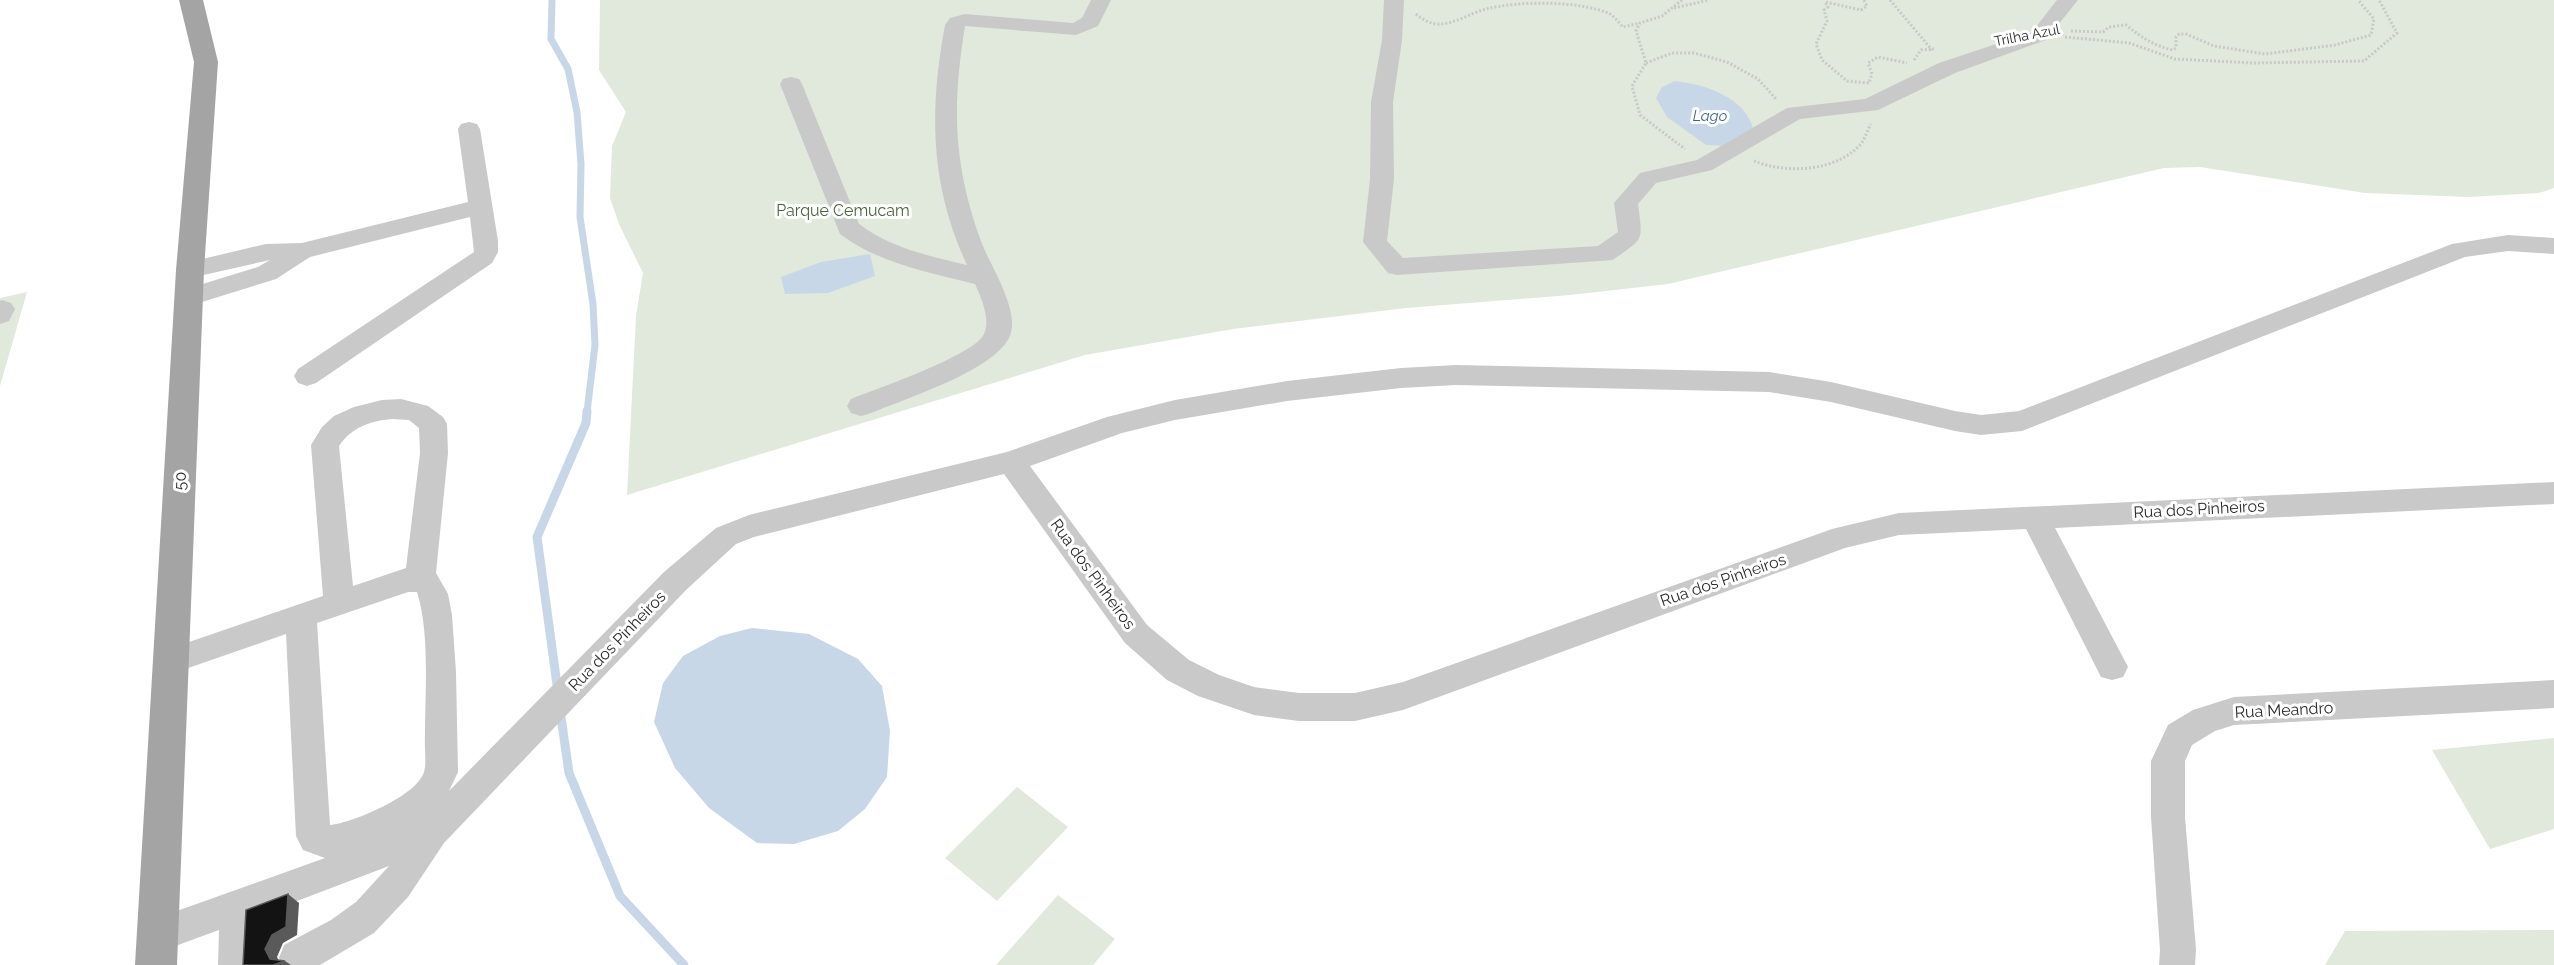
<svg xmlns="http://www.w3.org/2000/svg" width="2554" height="965" font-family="Raleway,sans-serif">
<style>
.green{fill:#e0e9db}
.water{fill:#c8d7e7}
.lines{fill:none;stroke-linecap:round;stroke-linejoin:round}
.stream-far1{stroke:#c8d7e7;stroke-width:7}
.stream{stroke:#c8d7e7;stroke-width:9}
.path{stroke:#c9c9c9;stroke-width:3;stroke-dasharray:2 2;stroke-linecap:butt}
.minor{fill:#c9c9c9;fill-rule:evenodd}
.major{fill:#a4a4a4;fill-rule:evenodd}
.shaded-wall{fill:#5a5a5a}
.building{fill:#131313;stroke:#5a5a5a;stroke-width:1.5}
.labels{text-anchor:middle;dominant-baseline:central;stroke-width:6;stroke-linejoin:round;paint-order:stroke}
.far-street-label{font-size:14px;fill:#2c2c2c;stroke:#fff}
.far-water-label{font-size:15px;font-style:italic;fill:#426487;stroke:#fff}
.park-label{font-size:16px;fill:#4b643e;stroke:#fff}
.street-label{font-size:16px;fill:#2c2c2c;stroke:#fff}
</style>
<rect width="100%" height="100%" fill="#fff"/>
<path class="green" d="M 600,0 L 2554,0 L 2554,188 L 2539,193 L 2469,197 L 2365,193 L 2200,167 L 2164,168 L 1668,284 L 1570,295 L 1406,308 L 1233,329 L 1085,355 L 627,495 L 636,316 L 643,273 L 619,224 L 610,198 L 612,146 L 626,112 L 599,70 Z
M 27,292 L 0,386 L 0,298 Z
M 2554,738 L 2554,829 L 2490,849 L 2432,750 Z
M 1017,787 L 1068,827 L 997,901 L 945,858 Z
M 1058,895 L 1115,939 L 1093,965 L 996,965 Z
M 2554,930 L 2554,965 L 2325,965 L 2345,931 Z"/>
<path class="water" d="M 1675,81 C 1705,84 1748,98 1754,132 L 1729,146 L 1706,145 L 1667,117 L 1656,98 L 1662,87 Z
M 870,254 L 875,276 L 828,293 L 785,294 L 781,277 L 821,262 Z
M 752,628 L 809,634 L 858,659 L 882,686 L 890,731 L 887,777 L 865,809 L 838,831 L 794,844 L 757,843 L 709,808 L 675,768 L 654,722 L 663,683 L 683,656 L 720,636 Z"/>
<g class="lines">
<path class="stream-far1" d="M 552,0 L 551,39 L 568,69 L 577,112 L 581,164 L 580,217 L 593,304 L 595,345 L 587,412"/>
<path class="stream" d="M 558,692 L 537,537 L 586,423 L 587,411
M 560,710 L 569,773 L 620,896 L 684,965"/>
<path class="path" d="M 1682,0 L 1662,16 L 1640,23 L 1636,31 L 1646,63 L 1632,86 L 1640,115 L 1685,149
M 1864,0 L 1867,6 L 1861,10 L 1825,2 L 1828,7 L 1824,10 L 1827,21 L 1816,44 L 1822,60 L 1847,81 L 1869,83 L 1872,74 L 1868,63 L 1878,57 L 1907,63
M 1890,0 L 1932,50
M 1674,8 L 1709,0
M 1416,14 C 1423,20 1432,25 1441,24 C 1456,23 1471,13 1486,9 C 1518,1 1579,0 1610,14 C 1615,17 1619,23 1623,27 L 1640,23
M 2071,31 L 2103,32 L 2109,27 L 2126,25 C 2141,37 2154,46 2173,50 L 2176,48 L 2176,37 L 2179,34 L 2186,34 L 2214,46 L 2265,54 L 2335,45 L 2371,35 L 2374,19 L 2358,0
M 2065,37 L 2129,43 L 2175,59 L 2253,63 L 2364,61 L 2397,33 L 2379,0
M 1914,60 L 1921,50 L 1934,49
M 1646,63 L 1672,53 L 1694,53 L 1727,62 L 1758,79 L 1776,99
M 1754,161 C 1786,174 1835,172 1860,145 C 1865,139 1867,131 1871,124"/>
<path class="minor" d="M 1091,0 L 1111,0 L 1098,26 L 1076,35 L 965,26 C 952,106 953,164 981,241 C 990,266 1022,312 1009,338 C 992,371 905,399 871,413 L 861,416 L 851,413 L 847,406 L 851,399 C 876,389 975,355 984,334 C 991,320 981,297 975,284 C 928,272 880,264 840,234 L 780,84 L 783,79 L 791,77 L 799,79 L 802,84 L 859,224 C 891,248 929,256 967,265 C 930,185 929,111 945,25 L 950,18 L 965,14 L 1073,23 L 1082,18 Z
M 1384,0 L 1404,0 L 1402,40 L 1393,102 L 1394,179 L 1387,241 L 1403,258 L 1598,246 L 1618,232 L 1614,203 L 1640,173 L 1697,160 L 1787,108 L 1865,99 L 1939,63 L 2032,32 L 2057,0 L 2078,0 L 2046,40 L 1955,73 L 1878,110 L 1800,119 L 1712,170 L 1656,183 L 1638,204 C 1643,243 1644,237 1613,260 L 1397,275 L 1388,273 L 1363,242 L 1370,179 L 1371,102 L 1382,40 Z
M 469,122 L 477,124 L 480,129 L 498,241 L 498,252 L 492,263 L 316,383 L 307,386 L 298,383 L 294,376 L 298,369 L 474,252 L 470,217 L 310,257 L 276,279 L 189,306 L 180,303 L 176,297 L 180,291 L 258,267 L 270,260 L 190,278 L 181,276 L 178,270 L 181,264 L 266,244 L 302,243 L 468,202 L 458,129 L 461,124 Z
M 2508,235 L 2554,238 L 2554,254 L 2508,251 L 2465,257 L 2022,431 L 1981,435 L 1955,431 L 1831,402 L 1769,392 L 1456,385 L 1401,388 L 1287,401 L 1175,420 L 1122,433 L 1030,466 L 1147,625 L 1189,660 L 1219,675 L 1254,687 L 1299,693 L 1355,693 L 1403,682 L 1832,529 L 1899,513 L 2554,482 L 2554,504 L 2055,528 L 2128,667 L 2123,677 L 2112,680 L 2101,677 L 2026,529 L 1899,535 L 1845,548 L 1403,710 L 1355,721 L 1299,721 L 1254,715 L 1198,696 L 1167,680 L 1125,643 L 1004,474 L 754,537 L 736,544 L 686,590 L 444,843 L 408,897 L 374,933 L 320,965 L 282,965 L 279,958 L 284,945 L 331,920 L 356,902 L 389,866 L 255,917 L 254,965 L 218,965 L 219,930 L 159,952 L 146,946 L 141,934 L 146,922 L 325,858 L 303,850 L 296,836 L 286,634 L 171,674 L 160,670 L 155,661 L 160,652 L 323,596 L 311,445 L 322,427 L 334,416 L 354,407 L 382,400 L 401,399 L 428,406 L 443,417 L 447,424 L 448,453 L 436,573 L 448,594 L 452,615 L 456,672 L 458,772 L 449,791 L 664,572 L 716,528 L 749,515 L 1007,452 L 1107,417 L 1175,400 L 1287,381 L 1401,368 L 1456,365 L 1769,372 L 1831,382 L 1955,411 L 1981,415 L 2019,411 L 2452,244 ZM 392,419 L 409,420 L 419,428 L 420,453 L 406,568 L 353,586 L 339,446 C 352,427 370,421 392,419 ZM 408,592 L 417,592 C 430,633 425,692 425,735 C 424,746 427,762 424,772 C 417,796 352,823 330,825 L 317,623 Z
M 2,300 L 11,303 L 15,309 L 9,321 L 0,324 L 0,301 Z
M 2554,680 L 2554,708 L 2234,725 L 2215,731 L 2192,745 L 2185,761 L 2185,817 L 2196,950 L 2195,965 L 2159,965 L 2160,950 L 2151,817 L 2151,761 L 2168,725 L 2193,710 L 2234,697 Z"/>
<path class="major" d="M 179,0 L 203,0 L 218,62 L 204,270 L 177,965 L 135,965 L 176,270 L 194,62 Z"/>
</g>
<path class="shaded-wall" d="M 288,894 L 299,903 L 297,935 L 283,943 L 277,957 L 280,963 L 285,961 L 291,965 L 273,965 L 265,949 Z"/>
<path class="building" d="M 288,894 L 286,927 L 272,935 L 265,949 L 270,959 L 285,961 L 273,965 L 243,965 L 246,910 Z"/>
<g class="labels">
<g class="far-street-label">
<text transform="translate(2027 35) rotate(-11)">Trilha Azul</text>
</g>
<g class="far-water-label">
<text x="1710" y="116">Lago</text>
</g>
<g class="park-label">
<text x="843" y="210">Parque Cemucam</text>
</g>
<g class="street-label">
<text transform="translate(180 481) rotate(-87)">50</text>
<text transform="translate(2199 509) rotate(-3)">Rua dos Pinheiros</text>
<text transform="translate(1093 574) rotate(54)">Rua dos Pinheiros</text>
<text transform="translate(1723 580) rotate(-19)">Rua dos Pinheiros</text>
<text transform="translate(617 641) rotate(-46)">Rua dos Pinheiros</text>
<text transform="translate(2284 710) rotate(-3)">Rua Meandro</text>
</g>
</g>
</svg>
